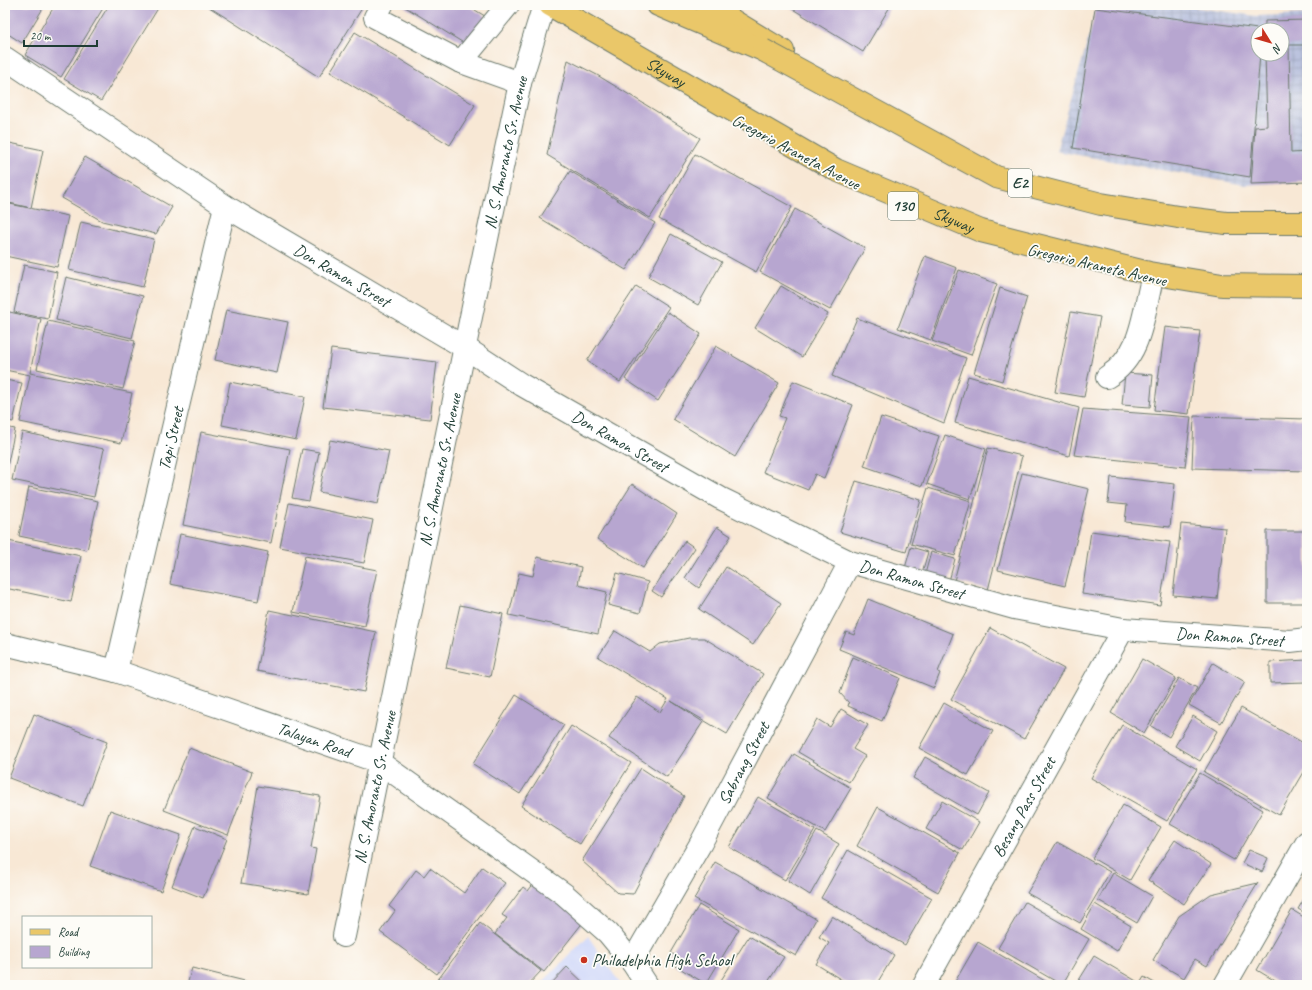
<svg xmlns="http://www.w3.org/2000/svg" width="1312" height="990" font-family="Caveat,sans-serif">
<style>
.built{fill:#d1d9f9}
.industrial{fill:url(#industrial-grid);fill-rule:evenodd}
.building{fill:#b7a6d0}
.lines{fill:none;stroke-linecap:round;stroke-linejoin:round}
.minor-casing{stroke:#6b796c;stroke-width:24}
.major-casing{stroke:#6b796c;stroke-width:24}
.highway-casing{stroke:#6b796c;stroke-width:24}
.minor{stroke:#fff;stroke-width:22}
.major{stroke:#eac769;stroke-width:22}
.highway{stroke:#eac769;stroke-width:22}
.highway-bridge-casing{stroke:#6b796c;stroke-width:24;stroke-linecap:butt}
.highway-bridge{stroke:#eac769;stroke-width:22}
.poi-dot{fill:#c8321e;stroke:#fdfcf7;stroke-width:1.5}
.labels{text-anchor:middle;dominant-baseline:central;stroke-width:3.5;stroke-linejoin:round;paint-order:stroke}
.shield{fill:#fdfcf7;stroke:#62766e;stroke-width:1}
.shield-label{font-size:16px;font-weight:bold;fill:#1f3d34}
.street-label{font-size:17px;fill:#1f3d34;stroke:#fdfcf7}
.poi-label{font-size:17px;fill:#1f3d34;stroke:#fdfcf7;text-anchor:start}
</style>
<defs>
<pattern id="industrial-grid" width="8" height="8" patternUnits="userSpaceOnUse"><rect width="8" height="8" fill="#bbc3de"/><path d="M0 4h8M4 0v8" fill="none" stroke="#a0a8bf"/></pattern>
</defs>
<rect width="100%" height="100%" fill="#fdfcf7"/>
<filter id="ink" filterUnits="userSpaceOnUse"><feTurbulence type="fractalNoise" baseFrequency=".025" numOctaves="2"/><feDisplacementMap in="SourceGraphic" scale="8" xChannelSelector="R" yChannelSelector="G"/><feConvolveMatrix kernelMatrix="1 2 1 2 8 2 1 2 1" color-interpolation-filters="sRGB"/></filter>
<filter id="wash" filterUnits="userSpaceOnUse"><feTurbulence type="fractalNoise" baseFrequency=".012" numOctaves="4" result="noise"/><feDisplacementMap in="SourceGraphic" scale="16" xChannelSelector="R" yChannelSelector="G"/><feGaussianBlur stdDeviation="0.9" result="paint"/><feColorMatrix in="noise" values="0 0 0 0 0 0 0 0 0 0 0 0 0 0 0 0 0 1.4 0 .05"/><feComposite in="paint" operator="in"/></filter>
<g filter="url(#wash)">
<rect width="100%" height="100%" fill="#f8e8d5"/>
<path class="built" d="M 588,936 L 621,985 L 540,985 Z"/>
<path class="industrial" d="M 1098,5 L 1179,5 L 1256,16 L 1307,14 L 1307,181 L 1245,185 L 1056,151 ZM 1258,30 L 1282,30 L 1282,54 L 1258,54 Z"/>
<g id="blocks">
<path class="building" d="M 5,5 L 45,5 L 22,43 L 5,32 Z
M 55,5 L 105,5 L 61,77 L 25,55 Z
M 109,5 L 160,5 L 101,101 L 64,79 Z
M 206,5 L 364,5 L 319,77 Z
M 402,5 L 467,5 L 488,18 L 470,47 Z
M 786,5 L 891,5 L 863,52 Z
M 1095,8 L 1258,29 L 1258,54 L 1260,54 L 1250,177 L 1073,148 Z
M 1307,20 L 1307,45 L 1289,45 L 1291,153 L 1307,152 L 1307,182 L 1251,184 L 1255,127 L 1267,126 L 1265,54 L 1282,54 L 1282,30 L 1265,30 L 1265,21 Z
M 355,32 L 475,105 L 450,145 L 330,72 Z
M 568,60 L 597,75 L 700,138 L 650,218 L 547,155 Z
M 5,142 L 43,150 L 31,208 L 5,202 Z
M 695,154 L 792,207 L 756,272 L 659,219 Z
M 85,157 L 172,207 L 156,234 L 102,221 L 62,198 Z
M 570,171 L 655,223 L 626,270 L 540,218 Z
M 5,203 L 68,216 L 57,267 L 5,256 Z
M 795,209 L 865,248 L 830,310 L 760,272 Z
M 81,222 L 154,239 L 143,287 L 69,270 Z
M 671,234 L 722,262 L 698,305 L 648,277 Z
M 925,256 L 957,268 L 931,340 L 898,328 Z
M 24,265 L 57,272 L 48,319 L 14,312 Z
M 959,270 L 997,284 L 971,355 L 932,341 Z
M 66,277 L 143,296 L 132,338 L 56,320 Z
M 636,286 L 669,307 L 620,382 L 587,361 Z
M 781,286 L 828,314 L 802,357 L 755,328 Z
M 1000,288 L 1027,297 L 1002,381 L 974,373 Z
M 226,310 L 288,322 L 277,373 L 215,360 Z
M 5,311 L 41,319 L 30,373 L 132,393 L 121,443 L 20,422 L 30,375 L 5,370 Z
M 668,312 L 701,334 L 658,401 L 625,379 Z
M 1071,312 L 1100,317 L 1084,397 L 1055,392 Z
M 857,318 L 966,358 L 944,423 L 832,376 Z
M 48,321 L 135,341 L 123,389 L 37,369 Z
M 1165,327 L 1200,331 L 1189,414 L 1154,410 Z
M 716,346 L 779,383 L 735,457 L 673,419 Z
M 331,349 L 437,362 L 430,419 L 323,407 Z
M 1125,373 L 1153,375 L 1150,407 L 1122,405 Z
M 968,376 L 1079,408 L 1069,456 L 955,423 Z
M 5,380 L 22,383 L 13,422 L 5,420 Z
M 793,381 L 853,405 L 824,478 L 815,474 L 808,490 L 763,472 L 785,418 L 779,416 Z
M 230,382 L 305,397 L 296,440 L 222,425 Z
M 1083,409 L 1191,417 L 1185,467 L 1074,455 Z
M 1194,416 L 1307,419 L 1307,471 L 1192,468 Z
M 881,417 L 939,436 L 922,486 L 864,466 Z
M 5,427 L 15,429 L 6,472 L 5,472 Z
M 22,432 L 104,449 L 94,497 L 12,480 Z
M 201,432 L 290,449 L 271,543 L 183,525 Z
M 945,435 L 986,449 L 970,499 L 927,484 Z
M 330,440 L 389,451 L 378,504 L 319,492 Z
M 988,448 L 1022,456 L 988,590 L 954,581 Z
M 302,449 L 319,452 L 309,501 L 292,498 Z
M 1022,473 L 1089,489 L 1065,586 L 998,570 Z
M 1111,477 L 1175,484 L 1170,527 L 1125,522 L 1127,505 L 1108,503 Z
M 856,481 L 921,500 L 906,552 L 840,532 Z
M 632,484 L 677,514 L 643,568 L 597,539 Z
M 29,487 L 98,501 L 87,550 L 19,536 Z
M 928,488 L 971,501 L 955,556 L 911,544 Z
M 289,503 L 373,520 L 364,563 L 280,547 Z
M 1181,524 L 1225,528 L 1217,599 L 1173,595 Z
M 717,527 L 731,536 L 699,588 L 685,578 Z
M 1091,531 L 1170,542 L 1160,605 L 1082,594 Z
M 1267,531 L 1307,531 L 1307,603 L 1267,603 Z
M 180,534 L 268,552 L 258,601 L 170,584 Z
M 8,541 L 81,556 L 71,602 L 5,588 L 5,556 Z
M 685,541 L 695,548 L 661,597 L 652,591 Z
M 911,547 L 928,552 L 922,573 L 905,568 Z
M 931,552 L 955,559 L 949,581 L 925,574 Z
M 305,556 L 377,570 L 365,626 L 293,612 Z
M 537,557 L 581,567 L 578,585 L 607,592 L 598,634 L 509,615 L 519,573 L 533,576 Z
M 726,567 L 781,603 L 753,645 L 699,609 Z
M 617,573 L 648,582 L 640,613 L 608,605 Z
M 868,599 L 953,634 L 938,672 L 940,673 L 934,688 L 839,649 L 846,632 L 854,635 Z
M 460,605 L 503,614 L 490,677 L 446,668 Z
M 269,610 L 376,632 L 364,692 L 257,671 Z
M 990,628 L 1064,669 L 1024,739 L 951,699 Z
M 615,631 L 650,652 L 660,644 L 689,638 L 704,638 L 763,674 L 727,734 L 671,701 L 703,722 L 667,777 L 609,738 L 637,697 L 660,712 L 668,699 L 598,657 Z
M 853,657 L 900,678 L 882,721 L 848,706 L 849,703 L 840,693 Z
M 1142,659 L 1176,678 L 1144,733 L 1111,713 Z
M 1307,660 L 1307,682 L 1270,683 L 1270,662 Z
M 1213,663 L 1245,682 L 1221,723 L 1189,705 Z
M 1179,678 L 1197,688 L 1169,737 L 1151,726 Z
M 516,695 L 564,725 L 520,794 L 473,764 Z
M 944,703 L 993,731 L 968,775 L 919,748 Z
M 1241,708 L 1307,745 L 1307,767 L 1279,815 L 1204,772 Z
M 841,709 L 868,725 L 853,749 L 865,756 L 849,782 L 798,752 L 817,719 L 830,727 Z
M 34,714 L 107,742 L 83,806 L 9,778 Z
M 1193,716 L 1217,731 L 1200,761 L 1175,746 Z
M 1122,725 L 1197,769 L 1167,821 L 1091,778 Z
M 571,726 L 631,763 L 580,844 L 521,806 Z
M 189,748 L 252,772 L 228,835 L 164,810 Z
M 794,754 L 851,788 L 825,832 L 768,798 Z
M 925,757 L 989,793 L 977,815 L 913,778 Z
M 641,768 L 684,796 L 633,894 L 618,893 L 582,861 Z
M 1200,773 L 1263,810 L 1234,860 L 1170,824 Z
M 258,786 L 320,796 L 311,848 L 316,849 L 308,894 L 241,883 Z
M 758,797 L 815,830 L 785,880 L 729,847 Z
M 942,801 L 979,822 L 963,850 L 926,829 Z
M 1123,805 L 1161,827 L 1130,880 L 1092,858 Z
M 878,807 L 960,853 L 938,892 L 857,846 Z
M 110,810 L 181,835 L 161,891 L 90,866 Z
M 195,826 L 227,839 L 203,898 L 172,886 Z
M 817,831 L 839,844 L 810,895 L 788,881 Z
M 1175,840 L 1211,864 L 1184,904 L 1148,880 Z
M 1057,842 L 1110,872 L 1080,923 L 1027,893 Z
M 848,850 L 932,898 L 905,945 L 821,898 Z
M 1249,850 L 1268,858 L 1262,872 L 1242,863 Z
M 715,862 L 816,919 L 796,956 L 694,899 Z
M 482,867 L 505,883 L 437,974 L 380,932 L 395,911 L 389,906 L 416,870 L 424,876 L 430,868 L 464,893 Z
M 1113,873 L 1152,896 L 1137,923 L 1098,900 Z
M 535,882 L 584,921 L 544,972 L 495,934 L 507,918 L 502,915 L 523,887 L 528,891 Z
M 1258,883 L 1207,966 L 1195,959 L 1184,978 L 1153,960 L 1179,916 L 1211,894 Z
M 1307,894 L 1307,914 L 1298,909 Z
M 1025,902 L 1089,939 L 1062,985 L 998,948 Z
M 1095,904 L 1131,926 L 1117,951 L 1081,929 Z
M 699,905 L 739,929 L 706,984 L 676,966 L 680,958 L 671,953 Z
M 1292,910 L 1307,919 L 1307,985 L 1282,985 L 1257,970 Z
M 832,916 L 894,955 L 876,985 L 850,985 L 816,964 L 829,943 L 819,937 Z
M 480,923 L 541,971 L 528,985 L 434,985 Z
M 749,936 L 784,957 L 766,985 L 718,985 Z
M 978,942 L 1052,985 L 953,985 Z
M 1094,956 L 1138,982 L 1136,985 L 1076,985 Z
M 567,967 L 586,985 L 550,985 Z
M 192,968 L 257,984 L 257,985 L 187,985 Z
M 1144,977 L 1158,985 L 1139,985 Z"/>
</g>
</g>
<g filter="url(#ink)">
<use href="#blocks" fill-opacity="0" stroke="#6b796c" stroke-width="1"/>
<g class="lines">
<defs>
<g id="minor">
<path d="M 382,5 L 375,17 L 461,62 L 508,5"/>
<path id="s1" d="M 5,58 L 225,206 L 464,347 L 522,385 L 720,498 L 850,562 L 1014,608 L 1123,629 L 1290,641 L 1307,639"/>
<path d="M 461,62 L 520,83"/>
<path d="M 1107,377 C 1142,356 1143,314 1152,279"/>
<path id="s2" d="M 5,644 L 116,671 L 379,762 L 564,894 L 608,933 L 632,962 L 647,985"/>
<path id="s3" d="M 116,671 L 225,206"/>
<path id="s4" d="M 344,936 L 488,234 L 520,83 L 544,5"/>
<path id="s5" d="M 632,962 L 701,843 L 850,562"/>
<path id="s6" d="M 924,985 L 1123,629"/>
<path d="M 1225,985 L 1307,842"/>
</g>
<path id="major" d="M 707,5 L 783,51"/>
<g id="highway">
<path id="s7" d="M 550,5 L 836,170 L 981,231 L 1149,273 L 1222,285 L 1307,286"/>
<path d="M 658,5 L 763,50"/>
</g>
</defs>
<use href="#minor" class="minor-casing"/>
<use href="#major" class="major-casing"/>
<use href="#highway" class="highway-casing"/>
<use href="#minor" class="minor"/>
<use href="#major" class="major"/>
<use href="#highway" class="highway"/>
<defs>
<path id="highway-bridge" d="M 763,50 L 996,177 L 1101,204 L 1178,217 L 1226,223 L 1307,223"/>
</defs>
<use href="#highway-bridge" class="highway-bridge-casing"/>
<use href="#highway-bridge" class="highway-bridge"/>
</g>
</g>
<circle class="poi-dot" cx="584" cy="960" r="4"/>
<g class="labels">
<g class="shield">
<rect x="1008" y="169" width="24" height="28" rx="3"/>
<rect x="888" y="192" width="30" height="28" rx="3"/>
</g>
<g class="shield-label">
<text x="1020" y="183">E2</text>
<text x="903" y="206">130</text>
</g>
<g class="street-label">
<text stroke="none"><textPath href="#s7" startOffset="134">Skyway</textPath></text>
<text transform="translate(796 152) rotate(28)">Gregorio Araneta Avenue</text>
<text stroke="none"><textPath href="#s4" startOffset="800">N. S. Amoranto Sr. Avenue</textPath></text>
<text stroke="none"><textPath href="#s7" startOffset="458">Skyway</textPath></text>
<text transform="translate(1097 265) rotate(13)">Gregorio Araneta Avenue</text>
<text stroke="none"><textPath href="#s1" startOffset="401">Don Ramon Street</textPath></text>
<text stroke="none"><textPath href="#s3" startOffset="239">Tapi Street</textPath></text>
<text stroke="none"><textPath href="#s1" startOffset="725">Don Ramon Street</textPath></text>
<text stroke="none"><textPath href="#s4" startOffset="476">N. S. Amoranto Sr. Avenue</textPath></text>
<text stroke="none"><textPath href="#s1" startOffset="1049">Don Ramon Street</textPath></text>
<text stroke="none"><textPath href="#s1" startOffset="1373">Don Ramon Street</textPath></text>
<text stroke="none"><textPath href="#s2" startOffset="324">Talayan Road</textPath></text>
<text stroke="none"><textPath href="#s5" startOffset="228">Sabrang Street</textPath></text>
<text stroke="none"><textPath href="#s4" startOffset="152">N. S. Amoranto Sr. Avenue</textPath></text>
<text stroke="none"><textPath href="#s6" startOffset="204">Besang Pass Street</textPath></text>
</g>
<g class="poi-label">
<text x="592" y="960">Philadelphia High School</text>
</g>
</g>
<rect width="1312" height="990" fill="none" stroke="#fdfcf7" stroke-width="20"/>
<rect x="22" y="916" width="130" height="52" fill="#fdfcf7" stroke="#a4b0a9"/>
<rect x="30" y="929" width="20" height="6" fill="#eac769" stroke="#a4b0a9"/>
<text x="58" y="936" font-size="12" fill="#1f3d34">Road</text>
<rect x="30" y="946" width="20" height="12" fill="#b7a6d0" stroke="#a4b0a9"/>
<text x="58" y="956" font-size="12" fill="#1f3d34">Building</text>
<g transform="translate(1270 42) rotate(127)"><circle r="19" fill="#fdfcf7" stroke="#a4b0a9"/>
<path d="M0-3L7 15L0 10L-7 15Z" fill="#c8321e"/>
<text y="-6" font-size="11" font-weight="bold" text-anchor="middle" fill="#1f3d34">N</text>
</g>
<path d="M24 40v6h73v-6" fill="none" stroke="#1f3d34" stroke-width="2"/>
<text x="30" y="40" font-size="12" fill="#1f3d34" stroke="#fdfcf7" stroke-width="3" paint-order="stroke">20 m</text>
</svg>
